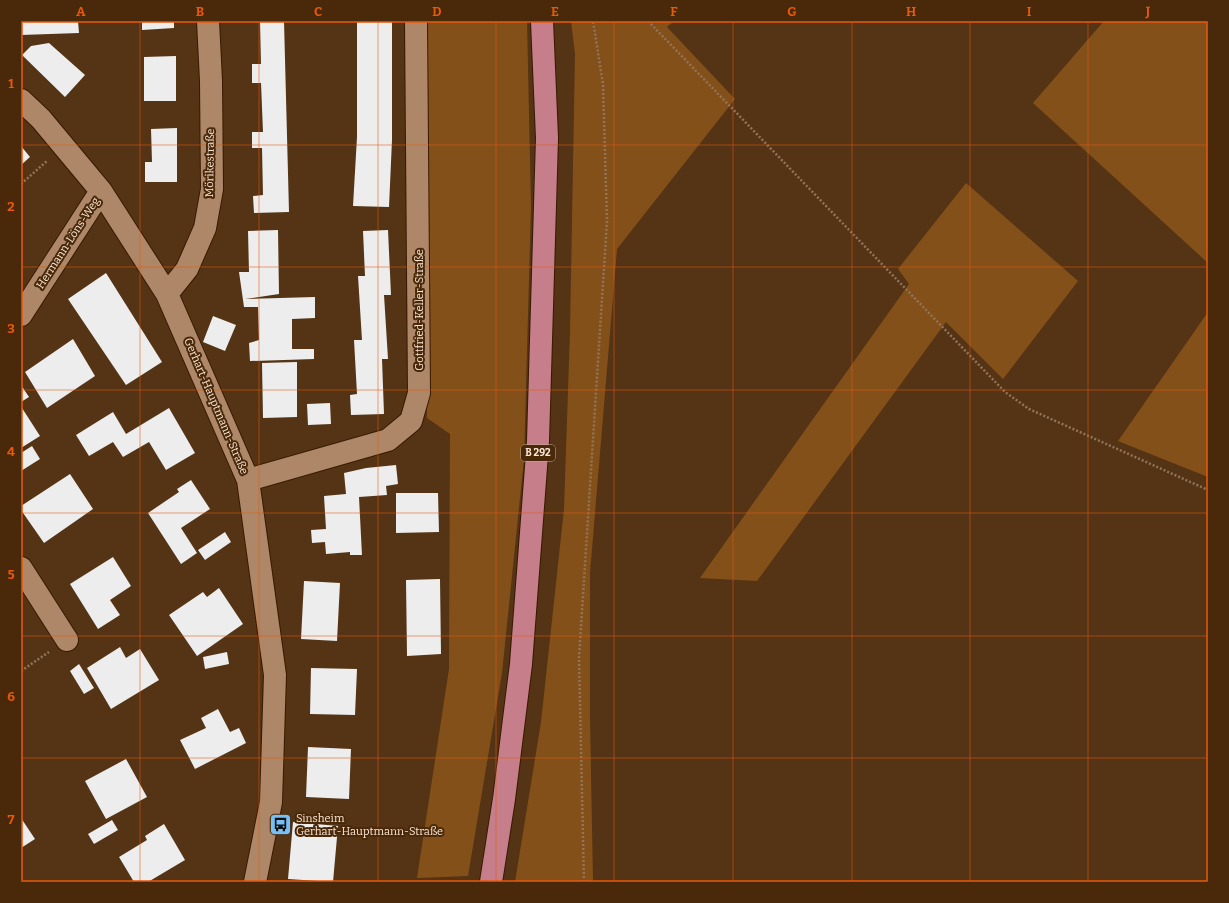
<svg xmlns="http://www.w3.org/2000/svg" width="1229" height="903" font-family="Bitter,serif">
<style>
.green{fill:#845019}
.building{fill:#ededed}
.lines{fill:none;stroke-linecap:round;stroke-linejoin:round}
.minor-casing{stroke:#381a00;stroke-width:24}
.trunk-casing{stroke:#381a00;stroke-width:24}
.path{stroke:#91755b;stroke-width:2.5;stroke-dasharray:2 2;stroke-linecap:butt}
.minor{stroke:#ad8767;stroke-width:22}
.trunk{stroke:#c67f8a;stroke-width:22}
.grid{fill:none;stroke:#e8590c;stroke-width:1;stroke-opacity:0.55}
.labels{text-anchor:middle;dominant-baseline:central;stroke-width:4;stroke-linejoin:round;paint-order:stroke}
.shield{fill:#492909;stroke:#c6ae98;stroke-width:1}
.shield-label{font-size:10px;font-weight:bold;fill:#fce7d6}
.street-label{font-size:11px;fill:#fce7d6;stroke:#492909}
.poi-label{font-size:11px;fill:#fce7d6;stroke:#492909;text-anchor:start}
.neatline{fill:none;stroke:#e8590c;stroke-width:1.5}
.grid-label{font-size:13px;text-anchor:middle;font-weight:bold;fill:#e8590c}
</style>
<rect width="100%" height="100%" fill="#543415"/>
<path class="green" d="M 424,21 L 527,21 L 531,206 L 524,459 L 502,673 L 468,876 L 417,878 L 449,669 L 450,434 L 427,418 Z
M 571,21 L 674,21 L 667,27 L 735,99 L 617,249 L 590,573 L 590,717 L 593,882 L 515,882 L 541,722 L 564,509 L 570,332 L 575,54 Z
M 1104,21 L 1208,21 L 1208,263 L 1033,103 Z
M 966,183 L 1078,281 L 1003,379 L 946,322 L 757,581 L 700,578 L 909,284 L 898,269 Z
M 1208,312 L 1208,477 L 1118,441 Z"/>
<path class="building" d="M 21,21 L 78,21 L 79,33 L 21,35 Z
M 142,21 L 174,21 L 174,28 L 142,30 Z
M 260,21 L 284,21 L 289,212 L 254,213 L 253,196 L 263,195 L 262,148 L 252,148 L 252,132 L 263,132 L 261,83 L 252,83 L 252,64 L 261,64 Z
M 357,21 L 392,21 L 392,140 L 389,207 L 353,206 L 357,137 Z
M 49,43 L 85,75 L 65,97 L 22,55 L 31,46 Z
M 176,56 L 176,101 L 144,101 L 144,57 Z
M 177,128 L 177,182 L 145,182 L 145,162 L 152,162 L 151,129 Z
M 21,146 L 30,157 L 21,165 Z
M 278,230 L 279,294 L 245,299 L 315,297 L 315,318 L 292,319 L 292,349 L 314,349 L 314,359 L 250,361 L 249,343 L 259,340 L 258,307 L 244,307 L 239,272 L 249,272 L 248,231 Z
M 388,230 L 391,295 L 384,295 L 388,359 L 382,359 L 384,414 L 351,415 L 350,395 L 357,394 L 354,340 L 362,340 L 358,276 L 365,276 L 363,231 Z
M 106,273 L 162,362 L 126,385 L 68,299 Z
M 213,316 L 236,325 L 225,351 L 203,342 Z
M 73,339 L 95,376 L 47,408 L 25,372 Z
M 297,362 L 297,417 L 263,418 L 262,363 Z
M 21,385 L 29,397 L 21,402 Z
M 330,403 L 331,424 L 308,425 L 307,404 Z
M 21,408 L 22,408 L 40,436 L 21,448 Z
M 169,408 L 195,453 L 166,470 L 149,442 L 123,457 L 113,442 L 89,456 L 76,435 L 113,412 L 126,434 Z
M 32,446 L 40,459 L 21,471 L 21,453 Z
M 396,465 L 398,484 L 386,486 L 387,495 L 359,497 L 362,555 L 350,555 L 350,552 L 326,554 L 325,542 L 312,543 L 311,530 L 326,529 L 324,496 L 346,494 L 344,473 L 366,468 Z
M 70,474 L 93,509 L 44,543 L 21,510 L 21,506 Z
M 191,480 L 210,509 L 181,528 L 197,553 L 181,564 L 148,513 L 179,492 L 177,489 Z
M 396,493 L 438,493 L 439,532 L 396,533 Z
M 225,532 L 231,542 L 205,560 L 198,550 Z
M 113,557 L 131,586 L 110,600 L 120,615 L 98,629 L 70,584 Z
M 440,579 L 441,654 L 407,656 L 406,580 Z
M 304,581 L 340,583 L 337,641 L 301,639 Z
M 219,588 L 243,624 L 197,656 L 169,615 L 203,592 L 207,597 Z
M 120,647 L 126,658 L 140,649 L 159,680 L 111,709 L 87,668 Z
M 227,652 L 229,664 L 205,669 L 203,657 Z
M 79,664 L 94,688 L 84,694 L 70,671 Z
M 311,668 L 357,669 L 355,715 L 310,714 Z
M 218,709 L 230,732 L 239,728 L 246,743 L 195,769 L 180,740 L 206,728 L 201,718 Z
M 308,747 L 351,749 L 349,799 L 306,797 Z
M 126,759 L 147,797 L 106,819 L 85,781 Z
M 21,818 L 35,839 L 21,848 Z
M 112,820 L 118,830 L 94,844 L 88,834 Z
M 293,822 L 338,826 L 333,882 L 288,879 Z
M 164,824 L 185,860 L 148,882 L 134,882 L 119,857 L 147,840 L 145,836 Z"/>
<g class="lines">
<defs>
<path id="minor" d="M 21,100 L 41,119 L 101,191 L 167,294 L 248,480 L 275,675 L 271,802 L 255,882
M 167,294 L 187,269 L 205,228 L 212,189 L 211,81 L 208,21
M 21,315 L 101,191
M 248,480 L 388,440 L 411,421 L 419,393 L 416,21
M 21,568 L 67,640"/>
<path id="trunk" d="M 491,882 L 504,799 L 521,664 L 538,441 L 547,138 L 542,21"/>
</defs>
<use href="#minor" class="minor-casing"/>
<use href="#trunk" class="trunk-casing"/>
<path class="path" d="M 648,21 L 1005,392 L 1029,409 L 1208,490
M 21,184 L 47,161
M 21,671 L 49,652
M 584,882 L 579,658 L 607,221 L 603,84 L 593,21"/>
<use href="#minor" class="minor"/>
<use href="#trunk" class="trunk"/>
</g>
<path class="grid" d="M 140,21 L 140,882M 259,21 L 259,882M 378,21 L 378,882M 496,21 L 496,882M 614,21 L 614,882M 733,21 L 733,882M 852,21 L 852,882M 970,21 L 970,882M 1088,21 L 1088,882M 21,145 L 1208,145M 21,267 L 1208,267M 21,390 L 1208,390M 21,513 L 1208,513M 21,636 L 1208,636M 21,758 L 1208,758"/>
<defs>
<symbol id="bus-square" viewBox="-11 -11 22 22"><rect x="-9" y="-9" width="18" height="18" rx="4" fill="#76c0f7" stroke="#492909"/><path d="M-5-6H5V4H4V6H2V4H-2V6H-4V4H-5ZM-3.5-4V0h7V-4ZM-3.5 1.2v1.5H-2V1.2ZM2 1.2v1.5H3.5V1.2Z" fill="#111"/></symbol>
</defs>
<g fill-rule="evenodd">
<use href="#bus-square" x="268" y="812" width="25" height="25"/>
</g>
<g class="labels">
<rect class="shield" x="521" y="445" width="34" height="16" rx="3"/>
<g class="shield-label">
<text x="538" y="453">B 292</text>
</g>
<g class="street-label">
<text transform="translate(210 163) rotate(-89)">Mörikestraße</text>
<text transform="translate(68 243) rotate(-57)">Hermann-Löns-Weg</text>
<text transform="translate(419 310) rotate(-90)">Gottfried-Keller-Straße</text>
<text transform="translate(216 406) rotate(67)">Gerhart-Hauptmann-Straße</text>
</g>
<g class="poi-label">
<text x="296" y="818">Sinsheim<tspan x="296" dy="13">Gerhart-Hauptmann-Straße</tspan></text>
</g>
</g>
<rect width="1229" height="903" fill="none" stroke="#492909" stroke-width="44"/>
<rect x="22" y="22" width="1185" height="859" class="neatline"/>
<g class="grid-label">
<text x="81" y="16">A</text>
<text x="200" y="16">B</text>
<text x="318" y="16">C</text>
<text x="437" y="16">D</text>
<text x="555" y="16">E</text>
<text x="674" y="16">F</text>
<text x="792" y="16">G</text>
<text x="911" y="16">H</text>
<text x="1029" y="16">I</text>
<text x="1148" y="16">J</text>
<text x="11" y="88">1</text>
<text x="11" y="211">2</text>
<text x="11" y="333">3</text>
<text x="11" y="456">4</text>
<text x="11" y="579">5</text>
<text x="11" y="701">6</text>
<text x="11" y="824">7</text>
</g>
</svg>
